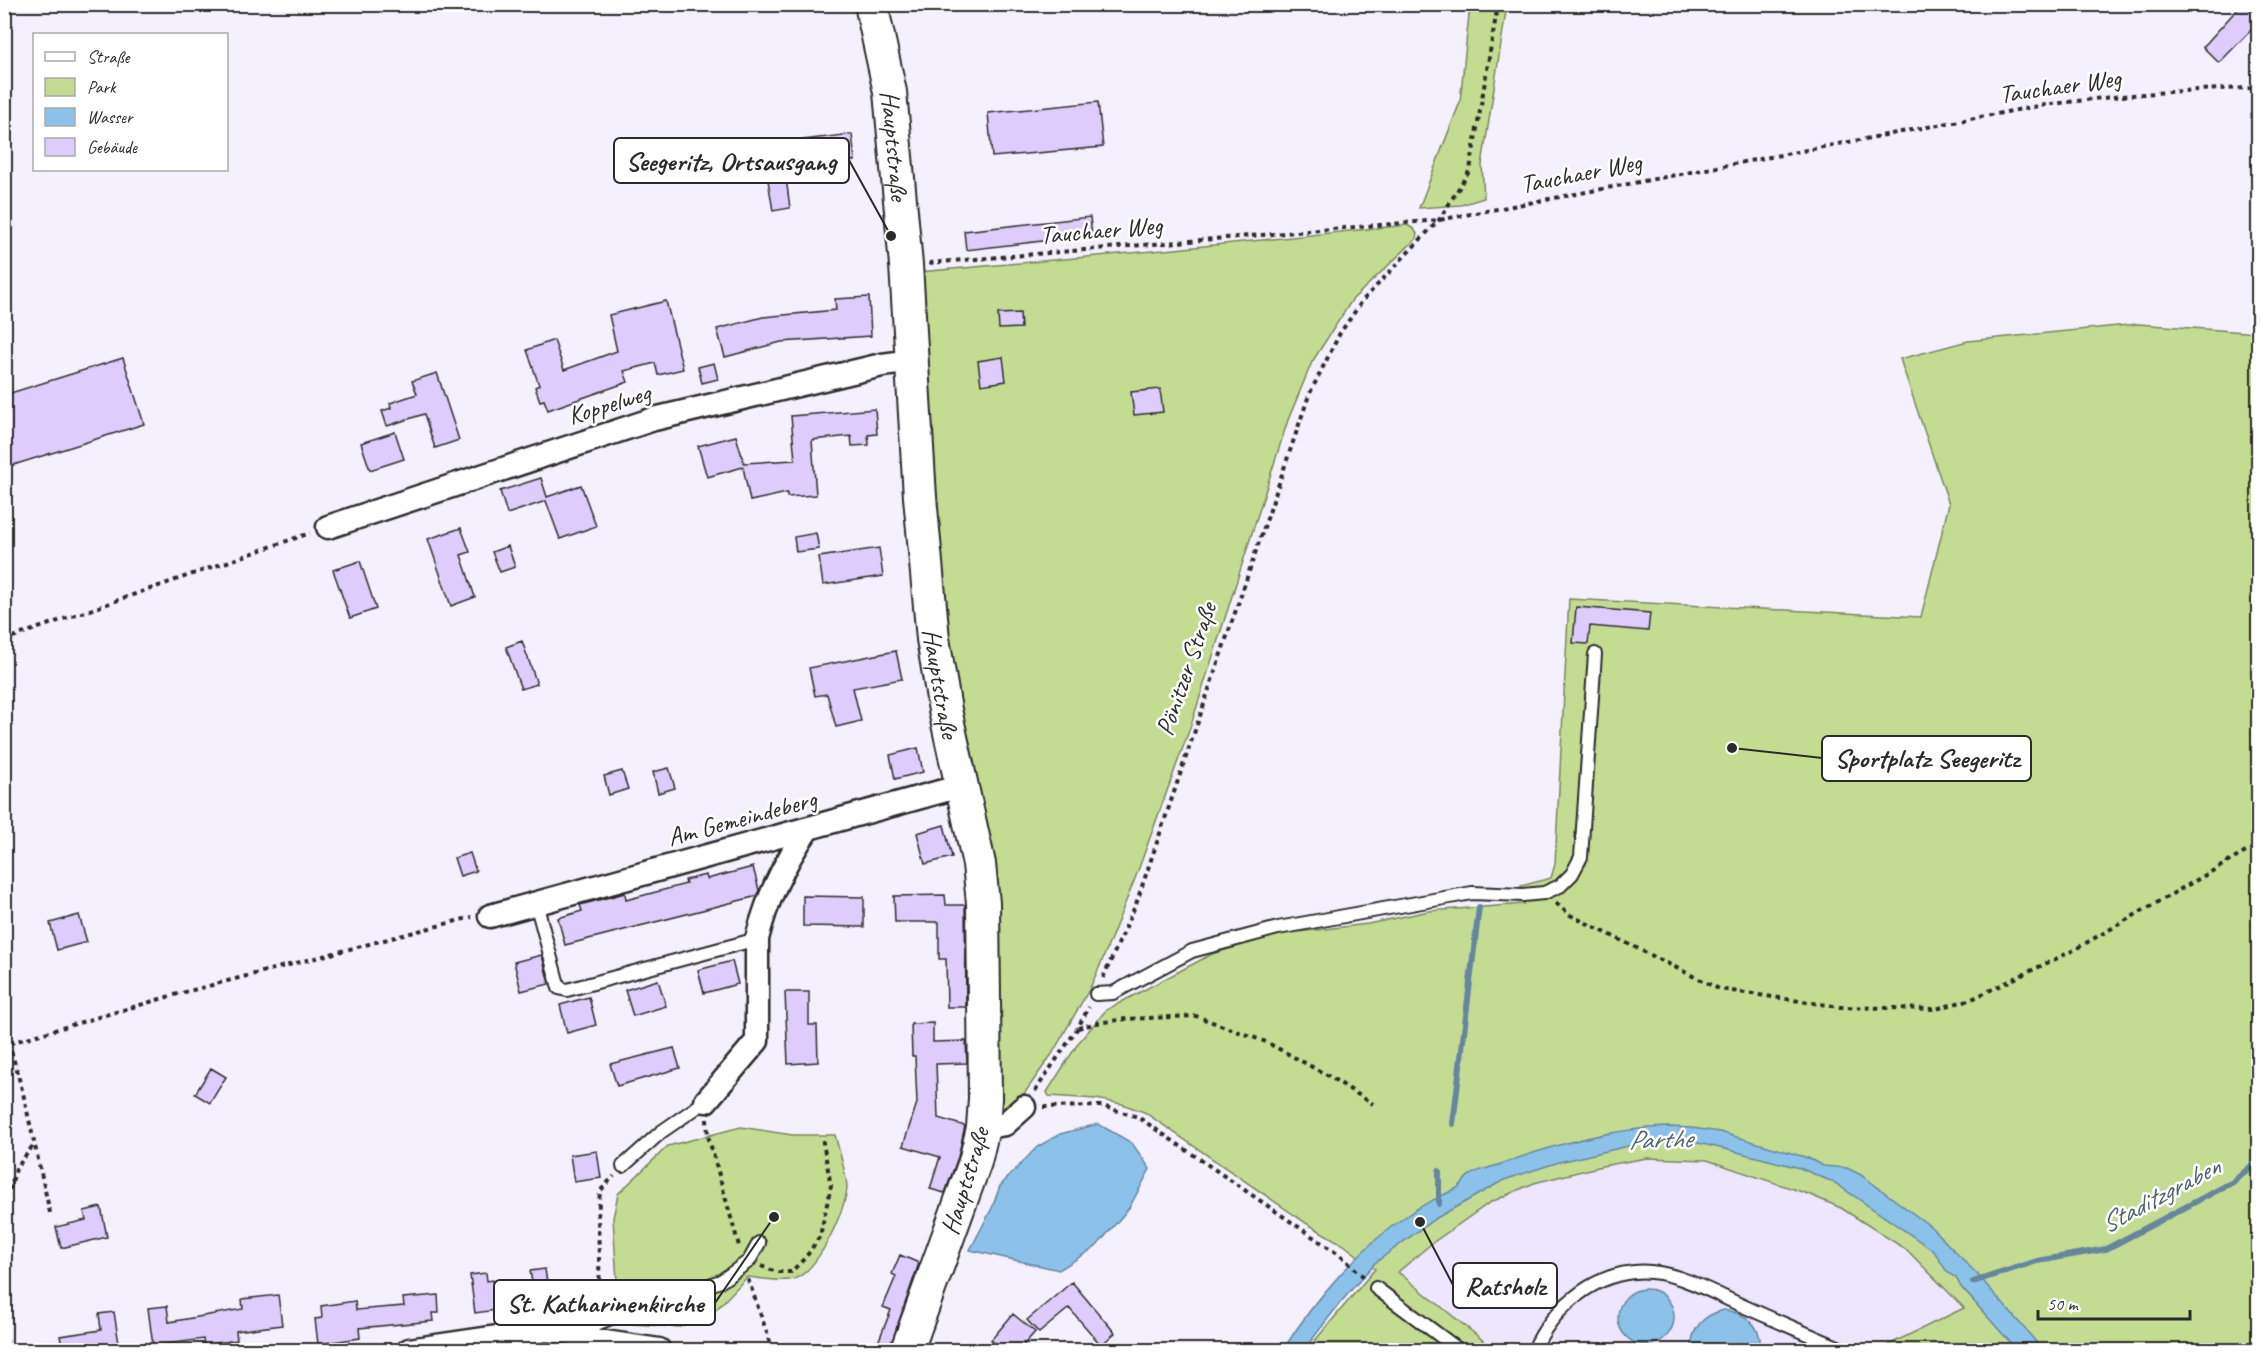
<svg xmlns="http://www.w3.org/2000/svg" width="2263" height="1355" font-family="Caveat,sans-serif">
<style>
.built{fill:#eee5fe}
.green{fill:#c4dc92;stroke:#78845e;stroke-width:1.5}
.water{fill:#8cc2ea;stroke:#65869e;stroke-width:1.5}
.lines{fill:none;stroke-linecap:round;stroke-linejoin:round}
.stream{stroke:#65869e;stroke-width:6}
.building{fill:#deccfd;stroke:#2b2b2b;stroke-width:1.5}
.lane-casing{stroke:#2b2b2b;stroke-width:16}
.street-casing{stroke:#2b2b2b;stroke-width:27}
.secondary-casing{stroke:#2b2b2b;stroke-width:36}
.path{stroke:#2b2b2b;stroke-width:4;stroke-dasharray:4.5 4.5;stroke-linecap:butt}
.lane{stroke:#fff;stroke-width:12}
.street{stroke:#fff;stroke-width:22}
.secondary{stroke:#fff;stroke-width:32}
.labels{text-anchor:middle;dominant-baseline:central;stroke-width:5;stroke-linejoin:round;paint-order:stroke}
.street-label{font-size:26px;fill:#2b2b2b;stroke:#fff}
.water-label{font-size:27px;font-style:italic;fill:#4d606e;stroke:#fff}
.leader{fill:none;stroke:#2b2b2b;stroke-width:2}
.callout-dot{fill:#2b2b2b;stroke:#fff;stroke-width:2}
.callout{fill:#fff;stroke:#2b2b2b;stroke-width:2}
.callout-label{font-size:27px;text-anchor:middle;font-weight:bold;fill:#2b2b2b}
</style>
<rect width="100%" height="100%" fill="#f5f0fe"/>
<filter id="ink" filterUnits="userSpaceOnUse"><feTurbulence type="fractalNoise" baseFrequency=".0167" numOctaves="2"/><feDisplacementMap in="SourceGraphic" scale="12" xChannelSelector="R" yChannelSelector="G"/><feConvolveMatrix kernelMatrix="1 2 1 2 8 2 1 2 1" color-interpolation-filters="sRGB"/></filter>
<g filter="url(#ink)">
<path class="built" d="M 1647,1158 L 1707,1160 L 1808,1194 L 1841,1208 L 1907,1250 L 1964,1308 L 1890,1344 L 1887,1350 L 1495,1350 L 1398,1272 L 1431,1244 L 1489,1203 L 1534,1183 L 1602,1166 Z"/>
<path class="green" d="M 1470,5 L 1507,5 L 1482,165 L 1484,198 L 1461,205 L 1419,208 L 1460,102 Z
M 1407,225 L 1414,229 L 1417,234 L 1416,239 L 1352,300 L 1312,362 L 1288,420 L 1190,728 L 1136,876 L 1102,961 L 1090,988 L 1052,1054 L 1019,1101 L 1009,1110 L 1002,1108 L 998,1105 L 944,653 L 919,272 L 1175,249 Z
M 2138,324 L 2258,333 L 2258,1350 L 1887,1350 L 1890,1344 L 1964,1308 L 1907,1250 L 1841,1208 L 1808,1194 L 1707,1160 L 1647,1158 L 1602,1166 L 1534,1183 L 1489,1203 L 1431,1244 L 1398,1272 L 1495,1350 L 1307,1350 L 1375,1269 L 1344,1245 L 1306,1223 L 1144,1112 L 1122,1104 L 1096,1099 L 1049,1096 L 1047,1092 L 1079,1042 L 1106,1010 L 1212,954 L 1281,934 L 1368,924 L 1429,911 L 1524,904 L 1521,886 L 1551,878 L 1555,864 L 1569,599 L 1921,617 L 1949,504 L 1900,359 L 1968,341 Z
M 741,1127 L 792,1135 L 835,1135 C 838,1147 848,1179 847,1189 C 844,1213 818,1271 794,1279 C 781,1283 761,1278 747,1277 L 715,1311 L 680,1327 L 632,1324 L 618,1297 L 613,1218 L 618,1194 L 668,1146 Z"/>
<path class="water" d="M 1098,1124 L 1132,1143 L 1150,1169 L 1129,1208 L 1096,1247 L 1059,1270 L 970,1250 L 992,1208 L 1000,1186 L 1037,1147 L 1060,1134 Z
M 1669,1127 L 1692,1128 L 1720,1132 L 1808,1158 L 1823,1166 L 1847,1168 L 1861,1175 L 1930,1226 L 1978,1275 L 2043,1350 L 2017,1350 L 1961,1287 L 1956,1278 L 1947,1272 L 1934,1251 L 1835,1183 L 1800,1168 L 1729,1150 L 1698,1143 L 1646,1142 L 1559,1162 L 1504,1180 L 1433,1220 L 1375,1263 L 1340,1303 L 1304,1350 L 1283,1350 C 1314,1300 1360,1247 1409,1214 C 1424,1203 1441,1197 1457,1188 C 1462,1185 1465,1178 1470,1175 C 1479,1169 1494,1167 1504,1163 C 1557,1144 1613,1128 1669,1127 Z
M1618 1317a28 28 0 1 1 56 0a28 28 0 1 1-56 0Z
M 1724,1310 C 1746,1313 1763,1326 1760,1350 L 1692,1350 C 1690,1329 1703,1315 1724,1310 Z"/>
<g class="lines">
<path class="stream" d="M 1453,1124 L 1479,907
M 1439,1204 L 1439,1171
M 1973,1282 L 2037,1261 L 2106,1249 L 2233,1182 L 2258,1160"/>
</g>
<path class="building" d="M 2242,4 L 2259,16 L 2259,22 L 2219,63 L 2203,47 Z
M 1098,102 L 1103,147 L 992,157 L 988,113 Z
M 852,134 L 855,161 L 849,161 L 849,167 L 834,169 L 833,164 L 781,169 L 778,143 Z
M 786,178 L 790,208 L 773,211 L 768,180 Z
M 1090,217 L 1092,235 L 966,250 L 964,231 Z
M 869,297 L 871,336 L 781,342 L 725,357 L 717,329 L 763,317 L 836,310 L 835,299 Z
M 666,301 L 683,369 L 658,375 L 655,363 L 624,371 L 628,382 L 548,410 L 544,400 L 540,401 L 535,387 L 539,385 L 527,350 L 554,340 L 564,370 L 617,351 L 609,315 Z
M 1020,313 L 1021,328 L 999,329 L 998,314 Z
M 1003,357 L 1006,381 L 981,385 L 978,361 Z
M 123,358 L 144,424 L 4,468 L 4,395 Z
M 714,363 L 718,379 L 702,383 L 698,367 Z
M 437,373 L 459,440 L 435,448 L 424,414 L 387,426 L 382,411 L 391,408 L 390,403 L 417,394 L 412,381 Z
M 1160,389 L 1163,412 L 1134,415 L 1131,392 Z
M 875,409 L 877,434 L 868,435 L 869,445 L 852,446 L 851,436 L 812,440 L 816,495 L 787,497 L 787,493 L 750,501 L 743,467 L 707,477 L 698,446 L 736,436 L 744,463 L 795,460 L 791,416 Z
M 395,432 L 404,459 L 370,470 L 361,443 Z
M 541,478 L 547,497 L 581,485 L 596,526 L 560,539 L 546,501 L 507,514 L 500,491 Z
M 461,528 L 470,552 L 461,555 L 475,597 L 451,606 L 428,539 Z
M 816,533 L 819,549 L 796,552 L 794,537 Z
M 508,546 L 515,567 L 500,572 L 492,552 Z
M 879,548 L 883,576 L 823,585 L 819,557 Z
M 360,561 L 376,609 L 350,618 L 333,570 Z
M 1576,607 L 1650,613 L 1648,631 L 1590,626 L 1588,644 L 1573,643 Z
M 522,641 L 537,684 L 521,689 L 506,647 Z
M 896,651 L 902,679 L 853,688 L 861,721 L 836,727 L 827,694 L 815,696 L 809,668 Z
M 918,748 L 923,772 L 895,779 L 890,755 Z
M 669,768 L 675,788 L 658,793 L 653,772 Z
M 622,771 L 628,789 L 609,795 L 604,776 Z
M 944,825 L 952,857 L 925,864 L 917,833 Z
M 470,853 L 476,871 L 460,876 L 454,858 Z
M 753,867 L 759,890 L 757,896 L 565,945 L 558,918 L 582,911 L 580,905 L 625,893 L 626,900 L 686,884 L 685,880 L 706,875 L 707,879 Z
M 945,895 L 946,905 L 965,905 L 966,1007 L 947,1007 L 946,959 L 939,959 L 939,922 L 895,922 L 894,896 Z
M 803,896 L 864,897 L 864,927 L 803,926 Z
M 79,915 L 87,942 L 57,950 L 50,923 Z
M 542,955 L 549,984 L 521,991 L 514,962 Z
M 732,961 L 738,984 L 704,993 L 698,970 Z
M 658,980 L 666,1006 L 633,1016 L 625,990 Z
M 785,992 L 809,992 L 809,1025 L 817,1025 L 818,1062 L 788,1064 Z
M 589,997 L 596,1025 L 567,1033 L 560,1005 Z
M 933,1023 L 933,1042 L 966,1041 L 967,1063 L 936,1064 L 938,1118 L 965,1126 L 958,1157 L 945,1193 L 930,1189 L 940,1157 L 903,1146 L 917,1103 L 915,1056 L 912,1056 L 911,1024 Z
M 674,1048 L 680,1068 L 617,1086 L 610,1064 Z
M 211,1068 L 226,1077 L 210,1103 L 195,1094 Z
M 597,1151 L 601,1178 L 574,1182 L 570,1155 Z
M 101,1207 L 107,1237 L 61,1248 L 56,1227 L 86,1220 L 84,1211 Z
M 900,1255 L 919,1263 L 889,1350 L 875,1350 L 891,1310 L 883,1307 L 896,1276 L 892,1274 Z
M 545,1269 L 549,1297 L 518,1302 L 519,1307 L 475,1313 L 470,1275 L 486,1273 L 487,1281 L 493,1280 L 494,1287 L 532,1282 L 530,1271 Z
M 1072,1282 L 1115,1333 L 1101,1345 L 1069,1308 L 1039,1333 L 1027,1320 Z
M 278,1295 L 282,1325 L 236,1331 L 237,1340 L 204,1345 L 203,1339 L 153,1346 L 148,1308 L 167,1306 L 169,1322 L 243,1309 L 242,1299 Z
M 438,1295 L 439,1313 L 432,1313 L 433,1321 L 359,1328 L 360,1338 L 318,1344 L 315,1319 L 322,1318 L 321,1306 L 355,1301 L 356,1310 L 404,1306 L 403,1298 Z
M 114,1312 L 120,1350 L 63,1350 L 60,1336 L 101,1330 L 99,1314 Z
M 1013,1314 L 1035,1332 L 1019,1350 L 1003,1350 L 991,1340 Z"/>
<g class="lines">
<defs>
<path id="lane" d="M 536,903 L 559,988 L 567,990 L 757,939
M 1096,994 L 1113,993 L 1192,951 L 1278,928 L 1472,893 L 1523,895 L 1544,893 L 1560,886 L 1572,874 L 1581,857 L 1595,654
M 623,1166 L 661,1132 L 706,1101
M 1376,1288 L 1459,1350
M 574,1333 L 626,1312 L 721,1281 L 749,1261 L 759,1243
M 1534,1350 C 1551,1311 1590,1276 1634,1272 C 1672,1268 1711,1292 1743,1306 C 1777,1321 1811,1336 1845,1350"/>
<path id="street" d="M 328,527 L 654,419 L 882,365 L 913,361
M 490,916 L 961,786
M 706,1101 L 757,1041 L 757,939 C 766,901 785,862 807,830
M 983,1128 L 1005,1124 L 1024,1107
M 409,1350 L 546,1330 L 573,1333 L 591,1340 L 659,1350"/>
<g id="secondary">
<path id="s1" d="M 871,4 L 890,92 L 906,265 L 920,497 L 933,639 L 945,710 L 979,864 L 983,903 L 985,1098 L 983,1128 L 975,1162 L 907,1350"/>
</g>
</defs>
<use href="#lane" class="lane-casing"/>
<use href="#street" class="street-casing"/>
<use href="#secondary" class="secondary-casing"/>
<path class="path" d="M 929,263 L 1439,220 L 2038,106 C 2111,96 2185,89 2258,88
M 4,640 L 310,533
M 1556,903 L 1570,915 L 1719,989 L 1840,1007 L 1936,1009 L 1972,999 L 2072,951 L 2258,845
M 1103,978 L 1136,904 L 1309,395 L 1340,333 L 1363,300 L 1439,220 L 1470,170 L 1498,4
M 4,1025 L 23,1093 L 51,1217
M 1078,1028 L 1097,1023 L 1126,1019 L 1196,1016 L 1266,1042 L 1327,1075 L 1373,1104
M 10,1043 L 174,995 L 472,917
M 1035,1091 L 1077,1029 L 1089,1007
M 1043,1107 L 1102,1106 L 1138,1117 L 1341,1256 L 1366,1279
M 707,1119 L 708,1136 L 739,1246
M 4,1207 L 16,1169 L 34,1144
M 761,1266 L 776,1272 L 791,1272 L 806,1257 L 820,1236 L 831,1186 L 822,1137
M 748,1279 L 773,1350
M 602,1306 L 600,1303 L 598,1216 L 600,1191 L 614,1176
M 4,1312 L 8,1350"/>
<use href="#lane" class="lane"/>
<use href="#street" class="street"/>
<use href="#secondary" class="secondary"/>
</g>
</g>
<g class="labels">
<g class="street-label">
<text transform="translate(2060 86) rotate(-8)">Tauchaer Weg</text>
<text stroke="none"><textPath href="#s1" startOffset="144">Hauptstraße</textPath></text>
<text transform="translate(1581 173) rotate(-11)">Tauchaer Weg</text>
<text transform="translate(1101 230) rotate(-5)">Tauchaer Weg</text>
<text transform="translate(609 404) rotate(-17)">Koppelweg</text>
<text transform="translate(1186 669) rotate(-71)">Pönitzer Straße</text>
<text stroke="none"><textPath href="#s1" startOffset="684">Hauptstraße</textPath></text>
<text transform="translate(742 818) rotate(-15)">Am Gemeindeberg</text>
<text transform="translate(965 1181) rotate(-73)">Hauptstraße</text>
</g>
<g class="water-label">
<text transform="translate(1660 1139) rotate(-2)">Parthe</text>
<text transform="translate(2160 1195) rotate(-28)">Staditzgraben</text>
</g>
</g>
<path class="leader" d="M891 236L849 160M1732 748L1822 758M1420 1222L1453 1285M774 1217L715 1303"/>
<g class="callout-dot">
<circle cx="891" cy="236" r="6"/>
<circle cx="1732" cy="748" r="6"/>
<circle cx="1420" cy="1222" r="6"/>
<circle cx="774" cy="1217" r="6"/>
</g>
<g class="callout">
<rect x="614" y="138" width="235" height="45" rx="6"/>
<rect x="1822" y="736" width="209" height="45" rx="6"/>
<rect x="1453" y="1263" width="104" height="45" rx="6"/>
<rect x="494" y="1280" width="221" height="45" rx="6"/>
</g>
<g class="callout-label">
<text x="731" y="170">Seegeritz, Ortsausgang</text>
<text x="1927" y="767">Sportplatz Seegeritz</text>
<text x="1505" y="1295">Ratsholz</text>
<text x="605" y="1312">St. Katharinenkirche</text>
</g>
<rect width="2263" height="1355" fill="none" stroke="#fff" stroke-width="24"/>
<rect x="12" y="12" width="2239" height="1331" fill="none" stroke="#2b2b2b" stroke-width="2" filter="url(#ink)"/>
<rect x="33" y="33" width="195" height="138" fill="#ffffff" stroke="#aaaaaa" stroke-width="1.5"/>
<rect x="45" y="52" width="30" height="9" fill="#ffffff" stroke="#aaaaaa" stroke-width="1.5"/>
<text x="87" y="63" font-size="18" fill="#2b2b2b">Straße</text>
<rect x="45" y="78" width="30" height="18" fill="#c4dc92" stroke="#aaaaaa" stroke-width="1.5"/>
<text x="87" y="93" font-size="18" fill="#2b2b2b">Park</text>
<rect x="45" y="108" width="30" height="18" fill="#8cc2ea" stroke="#aaaaaa" stroke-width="1.5"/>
<text x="87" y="123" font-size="18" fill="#2b2b2b">Wasser</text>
<rect x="45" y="138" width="30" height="18" fill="#deccfd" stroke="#aaaaaa" stroke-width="1.5"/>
<text x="87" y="153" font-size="18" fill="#2b2b2b">Gebäude</text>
<path d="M2038 1310v9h152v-9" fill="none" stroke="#2b2b2b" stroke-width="3"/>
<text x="2047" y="1310" font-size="18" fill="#2b2b2b" stroke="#ffffff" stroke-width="4.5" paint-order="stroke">50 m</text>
</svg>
